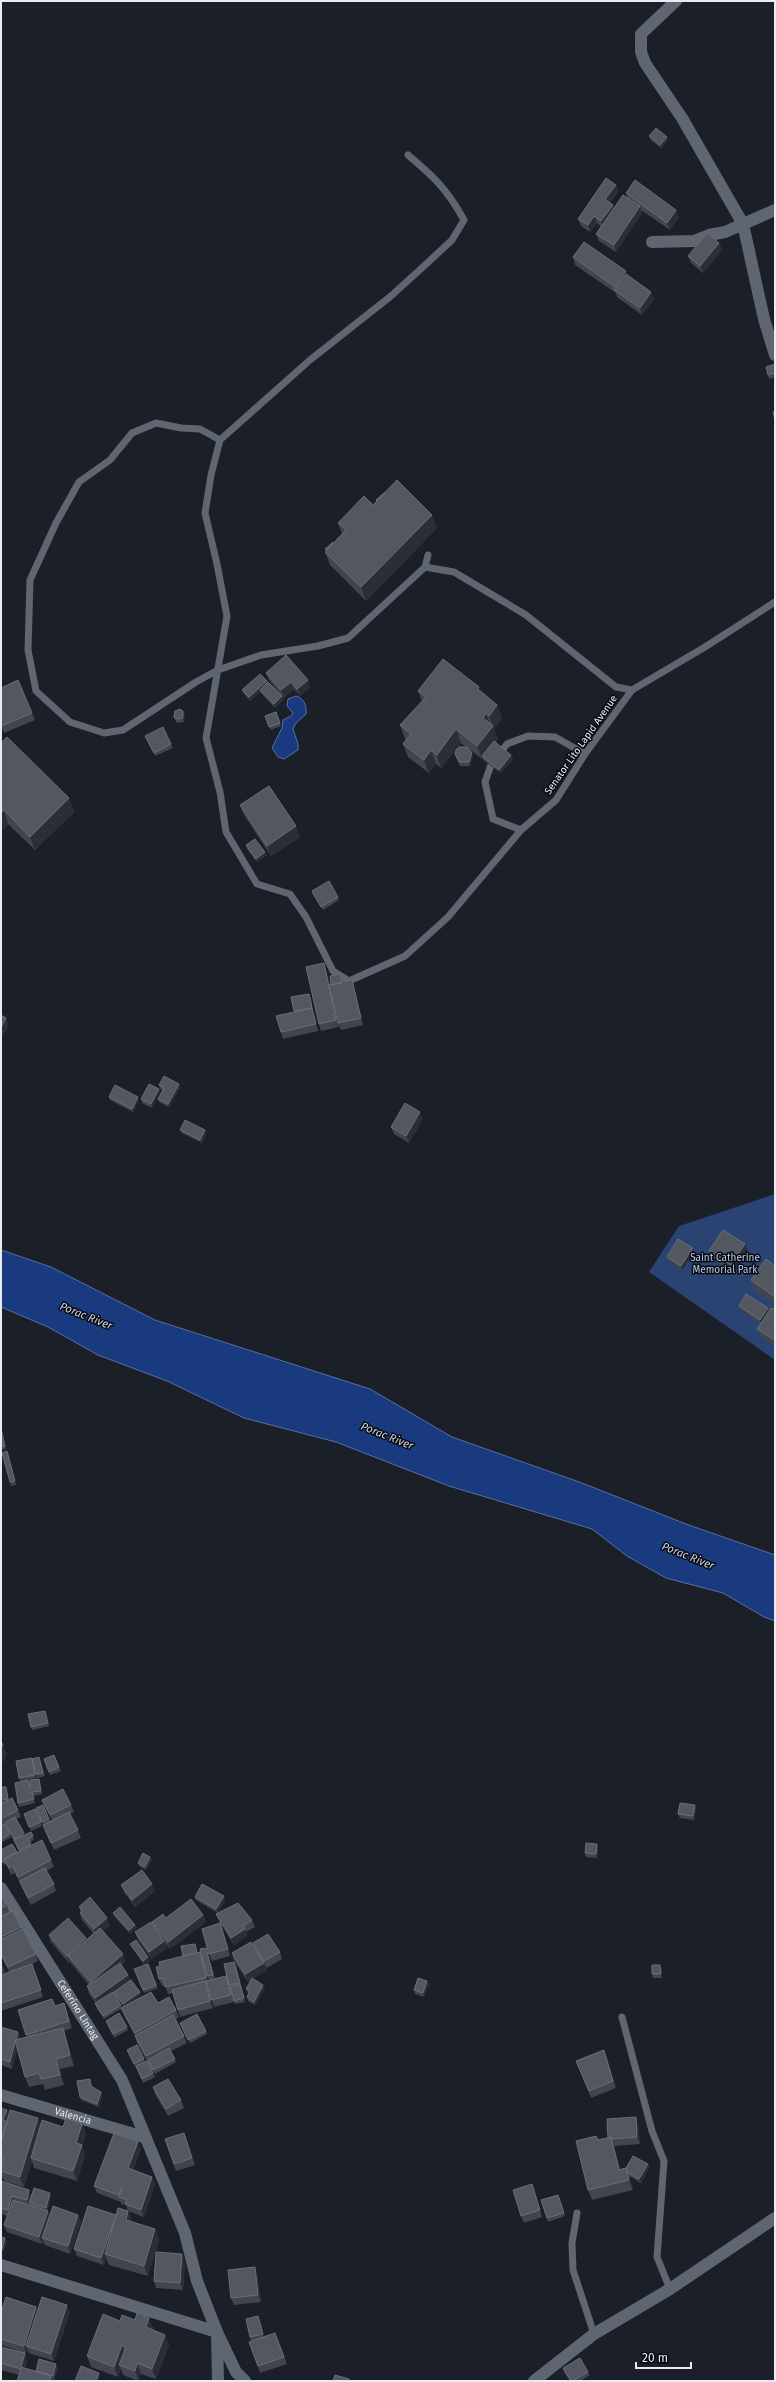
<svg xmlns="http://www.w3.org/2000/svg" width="776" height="2382" font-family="'Fira Sans',sans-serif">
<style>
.green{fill:#2b4373}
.water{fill:#1a3a7f;stroke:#586fa2}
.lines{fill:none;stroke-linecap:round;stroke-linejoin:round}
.service{stroke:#606671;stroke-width:7}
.minor{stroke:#606671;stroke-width:12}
.wall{fill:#40454e;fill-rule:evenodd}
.shaded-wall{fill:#292e38}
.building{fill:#525760;stroke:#696e77}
.labels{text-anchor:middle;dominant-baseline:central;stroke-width:3;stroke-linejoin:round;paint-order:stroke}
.street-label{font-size:10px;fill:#e8ecf2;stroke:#07090d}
.park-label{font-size:10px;fill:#b9cff7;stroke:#07090d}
.water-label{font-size:11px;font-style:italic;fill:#ced9ed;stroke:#07090d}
</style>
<rect width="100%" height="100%" fill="#1a1f28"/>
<path class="green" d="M 775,1194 L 775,1360 L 649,1272 L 679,1226 Z"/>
<path class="water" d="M 296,696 C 304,698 307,706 306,714 L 296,723 L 293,729 L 298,744 L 298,750 L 284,759 L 278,757 L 272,748 L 282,728 L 283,720 L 291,716 L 293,713 L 287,706 L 288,699 Z
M 1,1250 L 51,1267 L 155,1320 L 370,1389 L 452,1437 L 582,1483 L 686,1524 L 775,1555 L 775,1621 L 764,1617 L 723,1593 L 666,1578 L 627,1556 L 592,1529 L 449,1486 L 336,1442 L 244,1418 L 167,1381 L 98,1355 L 48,1327 L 1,1307 Z"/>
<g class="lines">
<path class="service" d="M 408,155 C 434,177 447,189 464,220 L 452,240 L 424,266 L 391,296 L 310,360 L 220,440 L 211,475 L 205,513 L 217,564 L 227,616 L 206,738 L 220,792 L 226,832 L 257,884 L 290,894 L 306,917 L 333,971 L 349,981 L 405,956 L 448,917 L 521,830 L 556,800 L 585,754 L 632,690 L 705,647 L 775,602
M 220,440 L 200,429 L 181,428 L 156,423 L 132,433 L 110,460 L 79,482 L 56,523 L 30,580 L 28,650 L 36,691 L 70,722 L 104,733 L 123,730 L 196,682 L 218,670 L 261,655 L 318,646 L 348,638 L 425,567
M 428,555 L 425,567 L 454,572 L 526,615 L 616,687 L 632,690
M 521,830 L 493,819 L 485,782 L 491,765 L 507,744 L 528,736 L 555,737 L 585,754
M 622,2017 L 652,2131 L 664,2161 L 657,2257 L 670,2289
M 577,2213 L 572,2243 L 573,2270 L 594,2334"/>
<g class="minor">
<path d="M 676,1 L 641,34 L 641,52 L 645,63 L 682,118 L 743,224 L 764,319 L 775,355"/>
<path d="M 652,242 L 694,241 L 709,235 L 725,232 L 775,210"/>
<path id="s1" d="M 1,1888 L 122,2080 L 185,2233 L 197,2281 L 217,2332 L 218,2381"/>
<path id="s2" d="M 1,2095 L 144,2137"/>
<path d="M 1,2265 L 217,2332 L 236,2372 L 245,2381"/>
<path d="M 534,2381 L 594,2334 L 670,2289 L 775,2218"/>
</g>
</g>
<path class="wall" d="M 649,136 L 668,140 L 661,148 L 651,140 Z
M 616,185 L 618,192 L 610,203 L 613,205 L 614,208 L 627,198 L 626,193 L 676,210 L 679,217 L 670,230 L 641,210 L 642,213 L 616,252 L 599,241 L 596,234 L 601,227 L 597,223 L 590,232 L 581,226 L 578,219 Z
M 719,243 L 722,250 L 703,273 L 691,263 L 688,256 Z
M 573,257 L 627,275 L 654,299 L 642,315 L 617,297 L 616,293 L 575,265 Z
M 775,364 L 775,377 L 769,379 L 766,367 Z
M 373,505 L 437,528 L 366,601 L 330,565 L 325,552 L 326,551 L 325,549 L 333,543 L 342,534 L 338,523 Z
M 266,673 L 310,687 L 300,696 L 294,689 L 284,698 L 269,680 Z
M 267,681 L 267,682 L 282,696 L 283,700 L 275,708 L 261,693 L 260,692 L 250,701 L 244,694 L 242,690 Z
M 1,688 L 32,713 L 35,720 L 4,733 L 1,726 Z
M 418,691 L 481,692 L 497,705 L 502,718 L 494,729 L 498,739 L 496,742 L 513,759 L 501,773 L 483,760 L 483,758 L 482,759 L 468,748 L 473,756 L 470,766 L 460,766 L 455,754 L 466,747 L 461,743 L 441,768 L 436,764 L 429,773 L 408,757 L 403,744 L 406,740 L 405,739 L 400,725 L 422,701 Z
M 276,712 L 281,726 L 271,730 L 265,716 Z
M 185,715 L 184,722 L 177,723 L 175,720 L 174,717 Z
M 145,736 L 171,744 L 173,748 L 155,756 Z
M 1,743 L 69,798 L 74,812 L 35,850 L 8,824 L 1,831 Z
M 240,805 L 300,837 L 271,856 L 244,815 Z
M 246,845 L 267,855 L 257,862 L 247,849 Z
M 312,891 L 338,897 L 339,900 L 323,910 L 313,895 Z
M 324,963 L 326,970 L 330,985 L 331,985 L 340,974 L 342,982 L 354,987 L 363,1025 L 341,1030 L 338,1023 L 331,993 L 339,1027 L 321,1031 L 319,1024 Z
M 291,997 L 311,998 L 313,1012 L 318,1031 L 283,1039 L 281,1032 L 294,1012 Z
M 179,1084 L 180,1088 L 169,1107 L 159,1102 L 158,1099 L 163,1090 L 160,1089 L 159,1085 Z
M 160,1092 L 152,1108 L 142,1103 L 141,1099 Z
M 109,1097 L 139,1100 L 133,1112 L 110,1100 Z
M 423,1119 L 409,1143 L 394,1134 L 391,1127 Z
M 180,1130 L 206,1134 L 202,1143 L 182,1133 Z
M 709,1251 L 748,1251 L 734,1273 L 712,1259 Z
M 694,1252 L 682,1270 L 668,1260 L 667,1257 Z
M 775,1266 L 775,1305 L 755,1291 L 751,1280 Z
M 739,1306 L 769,1311 L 775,1310 L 775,1346 L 760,1336 L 757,1329 L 761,1323 L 740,1310 Z
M 1,1428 L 6,1449 L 1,1450 Z
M 7,1451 L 16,1485 L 11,1486 L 10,1482 Z
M 46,1714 L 49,1726 L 32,1730 L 31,1727 Z
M 39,1757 L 45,1776 L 37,1778 L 36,1774 Z
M 32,1758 L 36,1778 L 20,1781 L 19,1778 Z
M 45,1763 L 59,1767 L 61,1771 L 50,1775 Z
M 39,1779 L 42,1794 L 33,1796 L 35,1803 L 19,1807 L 18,1803 L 30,1786 Z
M 1,1787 L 7,1790 L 8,1800 L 18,1810 L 21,1817 L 16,1819 L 24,1835 L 31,1832 L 34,1840 L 30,1842 L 31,1845 L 51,1860 L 54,1867 L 46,1871 L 54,1884 L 56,1891 L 31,1905 L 22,1888 L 15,1873 L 11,1875 L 6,1864 L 4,1865 L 1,1860 L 1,1846 L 3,1849 L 17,1852 L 19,1851 L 6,1825 L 5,1826 L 10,1834 L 11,1837 L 1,1843 Z
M 42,1800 L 71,1805 L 74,1812 L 70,1814 L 78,1830 L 81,1838 L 54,1850 L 46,1832 L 36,1808 L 43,1805 L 50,1821 L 52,1820 L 45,1807 Z
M 696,1808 L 694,1820 L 680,1818 L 678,1814 Z
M 24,1814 L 41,1822 L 42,1826 L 31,1831 Z
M 597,1844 L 598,1847 L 597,1858 L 586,1857 L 585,1853 Z
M 150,1857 L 152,1861 L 146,1870 L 139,1866 L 138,1863 Z
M 121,1885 L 155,1891 L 135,1907 L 124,1892 Z
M 1,1895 L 7,1905 L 9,1912 L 21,1927 L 36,1954 L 38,1961 L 30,1965 L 32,1964 L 43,1997 L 1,2011 L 1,1975 L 9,1972 L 1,1956 Z
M 195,1897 L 225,1900 L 218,1913 L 196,1900 Z
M 79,1907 L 110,1925 L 103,1931 L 123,1954 L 125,1961 L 121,1965 L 128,1975 L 130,1980 L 140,1992 L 141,1995 L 129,2004 L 158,2003 L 176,2010 L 179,2017 L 176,2019 L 184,2036 L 187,2043 L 171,2051 L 176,2062 L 155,2074 L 149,2063 L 155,2077 L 143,2083 L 136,2067 L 135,2067 L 127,2050 L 144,2059 L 145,2062 L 147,2061 L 137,2043 L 135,2036 L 124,2015 L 122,2008 L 104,2019 L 96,2007 L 95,2003 L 96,2003 L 89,1994 L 87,1986 L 89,1985 L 70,1962 L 69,1963 L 51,1942 L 49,1935 L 86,1938 L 87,1940 L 94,1934 L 82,1920 L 80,1913 L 81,1912 ZM 115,1993 L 115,1995 L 124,2007 L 122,2008 L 121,2005 L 114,1994 Z
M 113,1913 L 135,1925 L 137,1928 L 130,1934 L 115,1917 Z
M 216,1914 L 252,1920 L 255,1927 L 246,1932 L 247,1936 L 234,1945 L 221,1924 L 230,1956 L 212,1961 L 209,1954 L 220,1923 Z
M 203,1915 L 206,1922 L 170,1949 L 165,1942 L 167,1948 L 152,1959 L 138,1940 L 135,1932 L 154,1926 L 152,1922 L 166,1918 Z
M 253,1943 L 280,1952 L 282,1959 L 267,1968 L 264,1964 L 267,1970 L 252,1979 L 265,1988 L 255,2005 L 248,2001 L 247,1997 L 249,1993 L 248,1993 L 246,1989 L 252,1979 L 248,1982 L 234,1961 L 232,1953 L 256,1950 Z
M 130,1944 L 148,1957 L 150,1961 L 144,1965 Z
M 195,1944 L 197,1953 L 202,1959 L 208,1981 L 226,1976 L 236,1965 L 245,2002 L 235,2004 L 230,1988 L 234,2002 L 214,2007 L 207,1985 L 206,1985 L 213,2008 L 180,2017 L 173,1993 L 168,1994 L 165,1985 L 162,1986 L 159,1979 L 160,1966 L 183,1956 Z
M 206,1948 L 215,1978 L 209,1980 L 207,1976 Z
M 1,1962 L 5,1972 L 1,1974 Z
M 148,1964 L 158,1988 L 144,1993 L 134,1969 Z
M 662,1968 L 662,1978 L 653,1978 L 652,1974 Z
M 429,1984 L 424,1997 L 415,1994 L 414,1990 Z
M 64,2003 L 72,2028 L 64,2031 L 74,2066 L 60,2069 L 64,2085 L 45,2090 L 43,2084 L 29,2087 L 25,2077 L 17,2050 L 12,2069 L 1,2065 L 1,2027 L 18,2032 L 21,2039 L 27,2037 L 26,2035 L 55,2006 Z
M 106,2021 L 127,2027 L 128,2030 L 114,2038 Z
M 180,2023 L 206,2031 L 207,2034 L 190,2043 Z
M 604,2050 L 616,2088 L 591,2098 L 576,2061 Z
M 91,2083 L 92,2087 L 102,2095 L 99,2107 L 81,2100 L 80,2097 Z
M 153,2087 L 181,2100 L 184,2108 L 168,2116 L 155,2094 Z
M 1,2108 L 7,2110 L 9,2116 L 40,2125 L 63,2127 L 82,2124 L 86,2134 L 82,2146 L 85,2155 L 77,2181 L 34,2168 L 32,2161 L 24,2187 L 4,2181 L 1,2174 Z
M 638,2124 L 640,2144 L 614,2146 L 620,2169 L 648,2164 L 649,2168 L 641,2183 L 629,2176 L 633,2190 L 592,2200 L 588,2190 L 596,2136 L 598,2140 L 608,2138 Z
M 184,2133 L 195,2165 L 176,2171 L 165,2139 Z
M 141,2149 L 133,2170 L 152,2177 L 155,2184 L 144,2217 L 128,2211 L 132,2221 L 132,2222 L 155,2229 L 159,2240 L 148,2276 L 109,2265 L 106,2258 L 104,2265 L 77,2256 L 74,2249 L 116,2216 L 128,2211 L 126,2205 L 121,2204 L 121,2202 L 97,2193 L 94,2186 Z
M 1,2181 L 32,2196 L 51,2196 L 47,2211 L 49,2216 L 78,2215 L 81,2222 L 70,2254 L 45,2245 L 43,2241 L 42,2244 L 7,2232 L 4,2225 L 7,2216 L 1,2214 Z
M 532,2184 L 542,2217 L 524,2223 L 521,2216 Z
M 558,2195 L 565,2216 L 548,2222 L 541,2200 Z
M 185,2261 L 183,2290 L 156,2288 L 154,2281 Z
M 257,2274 L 261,2302 L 234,2305 L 231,2298 Z
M 36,2307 L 38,2310 L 70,2312 L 54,2361 L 29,2353 L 27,2349 L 26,2353 L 1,2345 L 1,2312 Z
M 258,2316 L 264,2337 L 275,2333 L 287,2364 L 260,2373 L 249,2342 L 255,2340 L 251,2341 L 250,2337 Z
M 149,2318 L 153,2329 L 153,2330 L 169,2345 L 156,2379 L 141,2374 L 138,2381 L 123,2375 L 121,2369 L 118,2377 L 91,2367 L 87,2356 L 120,2321 Z
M 1,2347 L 27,2361 L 25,2368 L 36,2371 L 58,2368 L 54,2380 L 52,2379 L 53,2381 L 19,2375 L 1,2370 Z
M 563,2368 L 588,2372 L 590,2375 L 580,2381 L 570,2381 L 564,2372 Z"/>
<path class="shaded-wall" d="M 667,137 L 668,140 L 661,148 L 660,145 Z
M 616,185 L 618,192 L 608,206 L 605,199 Z
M 613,205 L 615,212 L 604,229 L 601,221 Z
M 640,206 L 642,213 L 616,252 L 614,245 Z
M 676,210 L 679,217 L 670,230 L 667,223 Z
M 594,216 L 597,223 L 590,232 L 588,225 Z
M 719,243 L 722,250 L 703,273 L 700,266 Z
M 626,271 L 628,278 L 616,291 L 615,287 Z
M 651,292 L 654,299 L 642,315 L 640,308 Z
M 432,515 L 437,528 L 366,601 L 361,587 Z
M 308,680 L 310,687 L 300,696 L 297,689 Z
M 267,681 L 268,685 L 260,690 L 260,692 L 250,701 L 249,697 Z
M 291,682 L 294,689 L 284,698 L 281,690 Z
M 282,696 L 283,700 L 275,708 L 274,704 Z
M 497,705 L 502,718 L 494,729 L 498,739 L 484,757 L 482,756 L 483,758 L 482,759 L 477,746 L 493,726 L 489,716 Z
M 183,711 L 185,715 L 184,722 L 183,718 Z
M 486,713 L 491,727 L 483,718 Z
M 456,729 L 461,743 L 441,768 L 437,755 Z
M 431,750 L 436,764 L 429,773 L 424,760 Z
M 472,753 L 473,756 L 470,766 L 469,762 Z
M 511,755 L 513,759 L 501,773 L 499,770 Z
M 69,798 L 74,812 L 35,850 L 30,837 Z
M 4,810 L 8,824 L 1,831 L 1,813 Z
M 296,826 L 300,837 L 271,856 L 267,846 Z
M 265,852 L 267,855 L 257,862 L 256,859 Z
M 324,963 L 326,970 L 339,1027 L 336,1020 Z
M 352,980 L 354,987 L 363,1025 L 361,1018 Z
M 6,1018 L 9,1025 L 1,1040 L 1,1028 Z
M 179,1084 L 180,1088 L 169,1107 L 168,1104 Z
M 159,1089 L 160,1092 L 152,1108 L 151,1104 Z
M 138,1097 L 139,1100 L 133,1112 L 132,1109 Z
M 420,1112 L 423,1119 L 409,1143 L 406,1136 Z
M 205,1130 L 206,1134 L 202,1143 L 200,1140 Z
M 745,1244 L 748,1251 L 734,1273 L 731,1265 Z
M 693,1248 L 694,1252 L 682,1270 L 681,1266 Z
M 768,1308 L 769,1311 L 761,1324 L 760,1320 Z
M 3,1744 L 7,1755 L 1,1765 L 1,1748 Z
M 695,1805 L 696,1808 L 694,1820 L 693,1816 Z
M 597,1844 L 598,1847 L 597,1858 L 596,1854 Z
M 150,1857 L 152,1861 L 146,1870 L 145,1867 Z
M 152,1884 L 155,1891 L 135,1907 L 132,1900 Z
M 224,1896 L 225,1900 L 218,1913 L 216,1909 Z
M 203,1915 L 206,1922 L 170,1949 L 168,1942 Z
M 107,1918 L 110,1925 L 96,1936 L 94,1929 Z
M 135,1925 L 137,1928 L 130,1934 L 129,1930 Z
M 245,1929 L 247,1936 L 234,1945 L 231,1938 Z
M 86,1938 L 89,1946 L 68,1956 L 70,1962 L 69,1963 L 67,1956 Z
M 164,1941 L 167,1948 L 152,1959 L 149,1952 Z
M 200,1952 L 202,1959 L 208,1985 L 206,1978 Z
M 123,1954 L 125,1961 L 93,1989 L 91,1982 Z
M 148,1957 L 150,1961 L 144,1965 L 143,1961 Z
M 264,1963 L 267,1970 L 248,1982 L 245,1974 Z
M 660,1965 L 662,1968 L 662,1978 L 661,1974 Z
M 128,1975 L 131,1982 L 114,1992 L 115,1993 L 97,2005 L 95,1998 Z
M 205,1981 L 207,1988 L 213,2008 L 210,2001 Z
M 427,1981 L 429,1984 L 424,1997 L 423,1993 Z
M 263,1985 L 265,1988 L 255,2005 L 254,2002 Z
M 140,1992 L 141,1995 L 124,2007 L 123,2004 Z
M 63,2028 L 66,2038 L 74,2066 L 70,2055 Z
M 18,2032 L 21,2039 L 12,2069 L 10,2062 Z
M 56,2059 L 60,2069 L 64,2085 L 60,2075 Z
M 101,2092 L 102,2095 L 99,2107 L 97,2104 Z
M 7,2110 L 9,2117 L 6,2127 L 3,2120 Z
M 636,2117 L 638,2124 L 640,2144 L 637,2137 Z
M 38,2118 L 42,2128 L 31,2158 L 32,2161 L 24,2187 L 20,2177 Z
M 82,2124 L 86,2134 L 82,2146 L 85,2155 L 77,2181 L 73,2171 L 76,2143 Z
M 611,2137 L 614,2148 L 622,2180 L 619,2170 Z
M 138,2142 L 141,2149 L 131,2175 L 128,2168 Z
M 648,2164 L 649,2168 L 641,2183 L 639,2179 Z
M 626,2168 L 630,2178 L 633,2190 L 629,2180 Z
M 152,2177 L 155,2184 L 144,2217 L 141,2210 Z
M 29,2190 L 32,2197 L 29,2203 L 30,2205 L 29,2207 L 27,2200 Z
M 50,2193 L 51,2196 L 47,2212 L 46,2208 Z
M 12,2196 L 15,2203 L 11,2217 L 8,2210 Z
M 48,2211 L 50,2219 L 42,2238 L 43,2241 L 42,2244 L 39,2237 Z
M 128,2211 L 132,2221 L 129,2231 L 126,2220 Z
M 78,2215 L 81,2222 L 70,2254 L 68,2246 Z
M 116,2215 L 118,2222 L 105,2254 L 106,2258 L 104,2265 L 101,2258 Z
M 155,2229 L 159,2240 L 148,2276 L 144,2266 Z
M 5,2238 L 7,2242 L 3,2253 L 2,2250 Z
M 182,2254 L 185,2261 L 183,2290 L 180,2283 Z
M 255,2267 L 257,2274 L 261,2302 L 258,2295 Z
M 67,2305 L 70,2312 L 54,2361 L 51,2354 Z
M 36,2307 L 39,2314 L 26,2346 L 27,2349 L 26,2353 L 24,2346 Z
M 149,2318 L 153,2329 L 150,2338 L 146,2327 Z
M 165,2335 L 169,2345 L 156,2379 L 152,2369 Z
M 122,2345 L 126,2356 L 119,2365 L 121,2369 L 118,2377 L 114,2367 Z
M 25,2353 L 27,2361 L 23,2374 L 21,2367 Z
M 137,2363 L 141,2374 L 139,2381 L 135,2371 Z
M 56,2364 L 58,2368 L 54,2380 L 53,2376 Z
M 99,2373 L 100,2377 L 98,2381 L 96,2381 Z
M 51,2376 L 53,2381 L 50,2381 Z"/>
<path class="building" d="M 656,128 L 667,137 L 660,145 L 649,136 Z
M 606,178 L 616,185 L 605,199 L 613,205 L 601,221 L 594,216 L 588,225 L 578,219 Z
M 635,180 L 676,210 L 667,223 L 626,193 Z
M 623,195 L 640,206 L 614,245 L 596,234 Z
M 707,233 L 719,243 L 700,266 L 688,256 Z
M 584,242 L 626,271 L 615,287 L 573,257 Z
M 626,274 L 651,292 L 640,308 L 614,290 Z
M 775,364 L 775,373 L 768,375 L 766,367 Z
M 775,411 L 775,421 L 773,412 Z
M 397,480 L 432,515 L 361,587 L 325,552 L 346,530 L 338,523 L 364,496 L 373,505 Z
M 385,492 L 377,501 L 376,500 Z
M 333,542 L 333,543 L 327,550 L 325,549 Z
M 286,655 L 308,680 L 297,689 L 291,682 L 281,690 L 266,673 Z
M 443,659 L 479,687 L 478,689 L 497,705 L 489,716 L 486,713 L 483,718 L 493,726 L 477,746 L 456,729 L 437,755 L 431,750 L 424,760 L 403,744 L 411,734 L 400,725 L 426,697 L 418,691 Z
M 260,674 L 267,681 L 249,697 L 242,690 Z
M 18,680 L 32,713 L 1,726 L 1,688 Z
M 268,682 L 282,696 L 274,704 L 260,690 Z
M 180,709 L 183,711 L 183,718 L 176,719 L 174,717 L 175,711 Z
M 276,712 L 280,723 L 269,727 L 265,716 Z
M 163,727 L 171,744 L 154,753 L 145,736 Z
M 7,737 L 69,798 L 30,837 L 4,810 L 1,813 L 1,743 Z
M 494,741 L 511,755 L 499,770 L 482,756 Z
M 459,747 L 467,747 L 472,753 L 469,762 L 459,762 L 455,754 L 456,750 Z
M 269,786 L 296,826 L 267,846 L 240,805 Z
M 255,839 L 265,852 L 256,859 L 246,845 Z
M 329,881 L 338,897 L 321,907 L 312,891 Z
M 324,963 L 336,1020 L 319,1024 L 306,967 Z
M 340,974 L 342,983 L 331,985 L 330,976 Z
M 352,980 L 361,1018 L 338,1023 L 329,985 Z
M 309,994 L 312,1008 L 294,1011 L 291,997 Z
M 312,1008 L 316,1024 L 281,1032 L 276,1016 Z
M 1,1015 L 6,1018 L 1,1028 Z
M 164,1076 L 179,1084 L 168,1104 L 158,1099 L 164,1088 L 159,1085 Z
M 149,1084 L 159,1089 L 151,1104 L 141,1099 Z
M 115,1085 L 138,1097 L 132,1109 L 109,1097 Z
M 405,1103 L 420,1112 L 406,1136 L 391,1127 Z
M 185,1120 L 205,1130 L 200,1140 L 180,1130 Z
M 723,1230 L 745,1244 L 731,1265 L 709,1251 Z
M 678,1239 L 693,1248 L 681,1266 L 667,1257 Z
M 766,1259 L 775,1266 L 775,1297 L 751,1280 Z
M 746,1294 L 768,1308 L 760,1320 L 739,1306 Z
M 771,1308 L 775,1310 L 775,1340 L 757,1329 Z
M 1,1428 L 5,1446 L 1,1447 Z
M 7,1451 L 15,1481 L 10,1482 L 2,1453 Z
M 45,1711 L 48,1723 L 31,1727 L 28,1714 Z
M 1,1743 L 3,1744 L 1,1748 Z
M 54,1755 L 59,1767 L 49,1772 L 44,1759 Z
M 39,1757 L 43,1773 L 36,1774 L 32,1759 Z
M 32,1758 L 35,1775 L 19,1778 L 16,1761 Z
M 39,1779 L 41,1791 L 32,1792 L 34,1799 L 18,1803 L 15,1783 L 28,1780 L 30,1788 L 30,1780 Z
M 1,1787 L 6,1787 L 8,1799 L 1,1800 Z
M 63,1789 L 71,1805 L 50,1815 L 42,1800 Z
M 12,1798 L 18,1810 L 1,1819 L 1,1804 Z
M 680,1803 L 695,1805 L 693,1816 L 678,1814 Z
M 43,1805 L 49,1819 L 42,1822 L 36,1808 Z
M 35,1809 L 41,1822 L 29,1827 L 24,1814 Z
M 69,1812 L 78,1830 L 51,1843 L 43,1825 Z
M 15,1817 L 24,1833 L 14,1839 L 5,1823 Z
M 4,1824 L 10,1834 L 1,1839 L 1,1826 Z
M 31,1832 L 33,1836 L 28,1839 L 31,1844 L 19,1850 L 14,1840 Z
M 42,1840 L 51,1860 L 18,1877 L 13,1866 L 9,1868 L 4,1859 Z
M 586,1843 L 597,1844 L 596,1854 L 585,1853 Z
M 12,1844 L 17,1852 L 4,1859 L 5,1860 L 3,1862 L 1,1859 L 1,1850 Z
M 143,1853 L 150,1857 L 145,1867 L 138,1863 Z
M 45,1868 L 54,1884 L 28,1898 L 20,1881 Z
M 142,1870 L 152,1884 L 132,1900 L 121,1885 Z
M 202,1884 L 224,1896 L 216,1909 L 195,1897 Z
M 1,1895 L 7,1905 L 1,1908 Z
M 90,1897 L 107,1918 L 94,1929 L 80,1913 L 82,1910 L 79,1907 Z
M 191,1899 L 203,1915 L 168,1942 L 152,1922 L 163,1914 L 166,1918 Z
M 238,1903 L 252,1920 L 243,1926 L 245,1929 L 231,1938 L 216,1914 Z
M 120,1907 L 135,1925 L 129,1930 L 113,1913 Z
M 13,1911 L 21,1927 L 1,1937 L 1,1916 Z
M 68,1918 L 86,1938 L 67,1956 L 49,1935 Z
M 151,1922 L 164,1941 L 149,1952 L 135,1932 Z
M 220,1923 L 228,1949 L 209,1954 L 202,1929 Z
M 100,1928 L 123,1954 L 91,1982 L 68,1956 Z
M 23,1929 L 36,1954 L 8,1967 L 1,1954 L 1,1940 Z
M 268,1934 L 280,1952 L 264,1961 L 253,1943 Z
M 136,1940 L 148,1957 L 143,1961 L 130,1944 Z
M 251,1942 L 264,1963 L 245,1974 L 232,1953 Z
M 195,1944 L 197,1953 L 183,1956 L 181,1946 Z
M 206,1948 L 213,1975 L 207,1976 L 200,1949 Z
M 200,1952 L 206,1978 L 165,1987 L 163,1978 L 159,1979 L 156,1967 L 160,1966 L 159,1962 Z
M 234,1962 L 240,1983 L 229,1985 L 224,1964 Z
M 120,1963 L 128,1975 L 95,1998 L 87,1986 Z
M 32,1964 L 41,1990 L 1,2003 L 1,1975 Z
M 148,1964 L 156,1985 L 143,1990 L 134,1969 Z
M 652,1965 L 660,1965 L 661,1974 L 652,1974 Z
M 226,1976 L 231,1995 L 211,2000 L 206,1981 Z
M 252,1978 L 263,1985 L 254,2002 L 247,1997 L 250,1991 L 246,1989 Z
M 418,1978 L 427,1981 L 423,1993 L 414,1990 Z
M 131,1980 L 140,1992 L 123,2004 L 114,1992 Z
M 205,1981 L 210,2001 L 178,2010 L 172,1990 Z
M 240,1984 L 244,1998 L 234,2001 L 230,1987 Z
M 113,1992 L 121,2005 L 103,2016 L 95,2003 Z
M 151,1992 L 158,2003 L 169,1997 L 176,2010 L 135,2033 L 121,2008 Z
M 52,1999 L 55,2006 L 64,2003 L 69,2021 L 26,2035 L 18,2010 Z
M 119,2013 L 127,2027 L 113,2034 L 106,2021 Z
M 197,2014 L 206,2031 L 188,2040 L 180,2023 Z
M 173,2015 L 184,2036 L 146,2056 L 135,2036 Z
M 1,2027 L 18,2032 L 16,2040 L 15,2040 L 15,2042 L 10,2062 L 1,2059 Z
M 63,2028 L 70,2055 L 56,2059 L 60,2075 L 41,2079 L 39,2073 L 25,2077 L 15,2040 Z
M 137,2045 L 144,2059 L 134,2064 L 127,2050 Z
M 169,2048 L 175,2059 L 153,2070 L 148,2060 Z
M 604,2050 L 613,2081 L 589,2091 L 576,2061 Z
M 147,2061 L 153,2073 L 142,2079 L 136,2066 Z
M 90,2079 L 91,2086 L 101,2092 L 97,2104 L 80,2097 L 77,2081 Z
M 168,2079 L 181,2100 L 166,2109 L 153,2087 Z
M 1,2108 L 7,2110 L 3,2120 L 7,2122 L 1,2142 Z
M 10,2110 L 38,2118 L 20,2177 L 1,2171 L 1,2167 L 4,2158 L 1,2158 L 1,2142 Z
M 636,2117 L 637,2137 L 611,2139 L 611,2137 L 608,2138 L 607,2119 Z
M 66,2118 L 82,2124 L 76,2143 L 82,2145 L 73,2171 L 31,2158 L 42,2120 L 63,2127 Z
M 114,2133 L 138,2142 L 128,2168 L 152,2177 L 141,2210 L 125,2204 L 127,2200 L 119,2197 L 122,2187 L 118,2195 L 94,2186 Z
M 184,2133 L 192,2158 L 174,2164 L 165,2139 Z
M 596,2136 L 598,2140 L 611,2137 L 619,2170 L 626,2168 L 629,2180 L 588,2190 L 576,2141 Z
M 633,2156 L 648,2164 L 639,2179 L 628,2173 L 626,2168 Z
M 1,2181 L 29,2190 L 27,2200 L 12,2196 L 8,2210 L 1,2208 Z
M 532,2184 L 540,2210 L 521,2216 L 513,2190 Z
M 34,2188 L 50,2193 L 46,2208 L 29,2203 Z
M 558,2195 L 564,2213 L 547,2218 L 541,2200 Z
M 13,2200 L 48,2211 L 39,2237 L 4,2225 Z
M 53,2206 L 78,2215 L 68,2246 L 42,2238 Z
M 88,2206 L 116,2215 L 101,2258 L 74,2249 Z
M 118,2208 L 128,2211 L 126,2220 L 155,2229 L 144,2266 L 105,2254 Z
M 1,2237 L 5,2238 L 2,2250 L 1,2249 Z
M 156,2252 L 182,2254 L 180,2283 L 154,2281 Z
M 255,2267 L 258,2295 L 231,2298 L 228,2270 Z
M 6,2297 L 36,2307 L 24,2346 L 1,2339 L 1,2312 Z
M 42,2297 L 67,2305 L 51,2354 L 26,2346 Z
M 137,2313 L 149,2318 L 146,2327 L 165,2335 L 152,2369 L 137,2363 L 135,2371 L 119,2365 L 126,2347 L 122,2345 L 114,2367 L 87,2356 L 103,2314 L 120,2321 L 122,2315 L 135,2320 Z
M 258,2316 L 263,2334 L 250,2337 L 246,2319 Z
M 275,2333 L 284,2357 L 258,2366 L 249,2342 Z
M 1,2347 L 25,2353 L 21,2367 L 51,2376 L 50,2381 L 17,2381 L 21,2369 L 1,2363 Z
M 580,2358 L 588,2372 L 572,2381 L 571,2381 L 563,2368 Z
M 39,2359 L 56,2364 L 53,2376 L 36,2371 Z
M 81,2366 L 99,2373 L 96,2381 L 75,2381 Z
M 335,2375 L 349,2379 L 349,2381 L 333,2381 Z"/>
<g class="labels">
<g class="street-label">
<text transform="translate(581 745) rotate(-55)">Senator Lito Lapid Avenue</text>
<text stroke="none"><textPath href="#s1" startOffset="144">Ceferino LIntag</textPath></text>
<text stroke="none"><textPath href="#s2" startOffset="75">Valencia</textPath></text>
</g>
<g class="park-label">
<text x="725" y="1258">Saint Catherine<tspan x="725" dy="12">Memorial Park</tspan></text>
</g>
<g class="water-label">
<text transform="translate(86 1316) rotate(22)">Porac River</text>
<text transform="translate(387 1436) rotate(22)">Porac River</text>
<text transform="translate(688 1556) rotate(22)">Porac River</text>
</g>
</g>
<rect width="776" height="2382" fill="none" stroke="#e8ecf2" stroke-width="4"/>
<path d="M636 2362v6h55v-6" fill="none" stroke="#e8ecf2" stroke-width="2"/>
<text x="642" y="2362" font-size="12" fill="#e8ecf2" stroke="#07090d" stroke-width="3" paint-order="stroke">20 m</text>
</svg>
